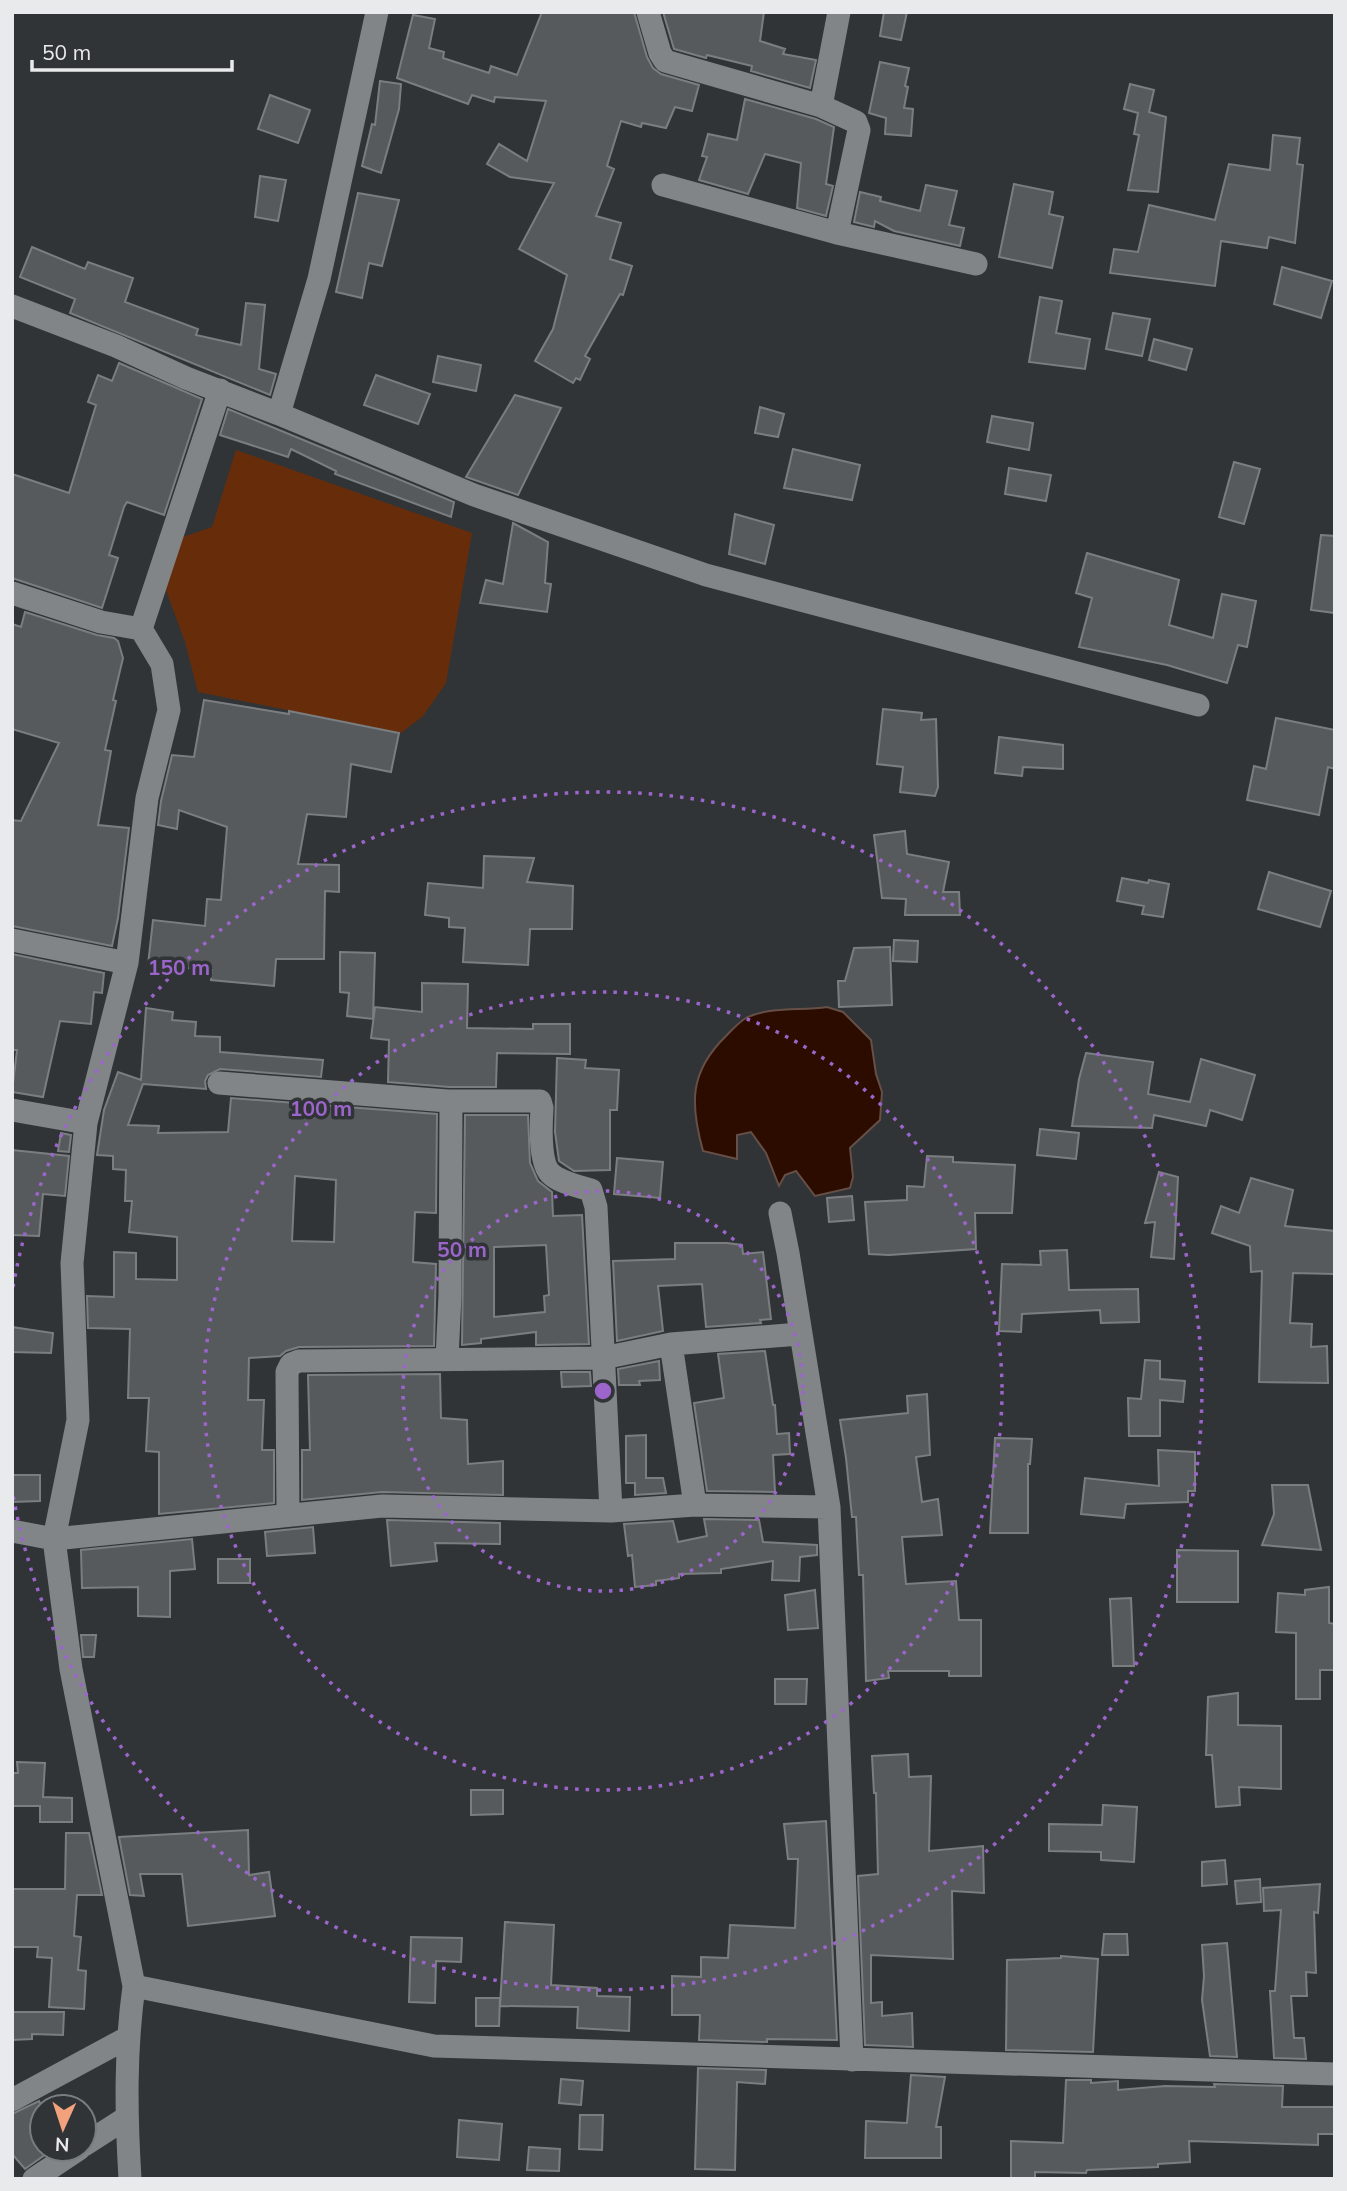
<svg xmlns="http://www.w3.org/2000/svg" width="1347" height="2191" font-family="Mulish,sans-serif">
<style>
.green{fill:#672d0b}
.water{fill:#2d0c00;stroke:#654f47;stroke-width:2}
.building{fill:#565a5d;stroke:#7a7e80;stroke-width:2;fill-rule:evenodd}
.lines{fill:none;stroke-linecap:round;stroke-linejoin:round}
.minor{stroke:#818588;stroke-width:23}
.ring{fill:none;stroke:#9c65cc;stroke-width:3.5;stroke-dasharray:3.5 7}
.centre{fill:#9c65cc;stroke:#313436;stroke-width:3.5}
.ring-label{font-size:21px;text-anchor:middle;font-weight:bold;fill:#9c65cc;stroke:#313436;stroke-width:7;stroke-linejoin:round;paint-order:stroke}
</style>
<rect width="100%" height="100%" fill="#313436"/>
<path class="green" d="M 236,450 L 472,533 L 446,683 L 423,716 L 401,733 L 198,692 L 185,642 L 163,582 L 183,537 L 212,527 Z"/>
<path class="water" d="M 827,1007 L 843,1012 L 871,1040 L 876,1074 L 882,1092 L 880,1120 L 850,1148 L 853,1177 L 850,1188 L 815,1196 L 796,1171 L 785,1175 L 779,1186 L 766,1153 L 751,1132 L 737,1135 L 737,1159 L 703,1151 C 690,1104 689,1072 726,1036 C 732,1030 739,1022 746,1018 C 770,1006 801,1011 827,1007 Z"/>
<path class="building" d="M 542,12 L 634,12 L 647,57 L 653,68 L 661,74 L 699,85 L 692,111 L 675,107 L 666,128 L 642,123 L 641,127 L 621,121 L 607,166 L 614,169 L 596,216 L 621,223 L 610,259 L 632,266 L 623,295 L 620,294 L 585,356 L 590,359 L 580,380 L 576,378 L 573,383 L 535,361 L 553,329 L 567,275 L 519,249 L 554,183 L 510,177 L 487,164 L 499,144 L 527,161 L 546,101 L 495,97 L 494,102 L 472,95 L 468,104 L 397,78 L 413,15 L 435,19 L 429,48 L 444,52 L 443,58 L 489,73 L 491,66 L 517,75 Z
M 663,12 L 764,12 L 760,41 L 785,49 L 783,54 L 816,60 L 810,88 L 751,71 L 752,66 L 707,55 L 706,58 L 674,49 Z
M 884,12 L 907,12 L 901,40 L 880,36 Z
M 880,62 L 909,68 L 905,86 L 908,87 L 904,108 L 913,109 L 911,136 L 885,134 L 886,118 L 869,113 Z
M 380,81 L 401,84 L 399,109 L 381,173 L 362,166 L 372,124 L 375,125 Z
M 1130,84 L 1154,90 L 1149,112 L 1166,117 L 1158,192 L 1128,190 L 1139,135 L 1134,134 L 1138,113 L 1124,109 Z
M 270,95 L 310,110 L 298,143 L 258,129 Z
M 745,99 L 816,119 L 834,127 L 826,184 L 833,186 L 826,216 L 797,208 L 801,163 L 765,154 L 748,194 L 699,180 L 707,157 L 702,156 L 708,134 L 737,140 Z
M 1273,135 L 1300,138 L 1297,164 L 1303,165 L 1295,243 L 1269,237 L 1267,248 L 1221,241 L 1215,286 L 1110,273 L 1114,249 L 1138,252 L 1149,205 L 1215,220 L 1229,164 L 1270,170 Z
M 260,176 L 286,180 L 278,221 L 255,217 Z
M 1014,184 L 1053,192 L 1049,214 L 1063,217 L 1052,268 L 999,257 Z
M 926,185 L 957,191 L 949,225 L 964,228 L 960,246 L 894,231 L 875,221 L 874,227 L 854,222 L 860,192 L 881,197 L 880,201 L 920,211 Z
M 358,193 L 399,200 L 382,266 L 369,263 L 362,298 L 336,292 Z
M 32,247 L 85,269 L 88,262 L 133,278 L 125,302 L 198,329 L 196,335 L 241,345 L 246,303 L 265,305 L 259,369 L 276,374 L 270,395 L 70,313 L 75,299 L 20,277 Z
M 1282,267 L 1332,281 L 1321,318 L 1274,304 Z
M 1040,297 L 1062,301 L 1056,333 L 1090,339 L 1085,369 L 1029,362 Z
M 1113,313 L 1150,319 L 1142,356 L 1106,349 Z
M 1154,339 L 1192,349 L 1186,370 L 1149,360 Z
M 438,356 L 481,365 L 476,391 L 433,382 Z
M 119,363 L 202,399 L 164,515 L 127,502 L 124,507 L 109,555 L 118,558 L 102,608 L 12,578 L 12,474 L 69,493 L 96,405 L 88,402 L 98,375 L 112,381 Z
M 376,375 L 430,394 L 418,424 L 364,405 Z
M 515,395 L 561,408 L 518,495 L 466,477 Z
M 760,407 L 784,414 L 778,437 L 755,433 Z
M 228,409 L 454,502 L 451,517 L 335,474 L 336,471 L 291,449 L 288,457 L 220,435 Z
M 992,416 L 1033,423 L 1029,450 L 987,442 Z
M 793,449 L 860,465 L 852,500 L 784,488 Z
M 1234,462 L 1260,469 L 1244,524 L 1219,517 Z
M 1009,468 L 1051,475 L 1046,501 L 1005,494 Z
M 735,514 L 774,525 L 765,564 L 729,554 Z
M 513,523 L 548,542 L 545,583 L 551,584 L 547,612 L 480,603 L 486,580 L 503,584 Z
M 1321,535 L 1335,536 L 1335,613 L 1311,610 Z
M 1087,553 L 1179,580 L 1169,625 L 1213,638 L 1222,594 L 1256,601 L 1247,647 L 1238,645 L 1227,683 L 1167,665 L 1079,647 L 1092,598 L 1076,593 Z
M 25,612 L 97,635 L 114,638 L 118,641 L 123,658 L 113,700 L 116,701 L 105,750 L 111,751 L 98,825 L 129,828 L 118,918 L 112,946 L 12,926 L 12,820 L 21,821 L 59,743 L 12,729 L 12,624 L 21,627 Z
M 204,700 L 289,714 L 289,711 L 399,733 L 391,772 L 351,764 L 346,817 L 307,814 L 298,864 L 339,865 L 339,892 L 325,891 L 324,959 L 276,959 L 274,986 L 211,980 L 212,970 L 148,965 L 153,920 L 205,926 L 207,899 L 221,900 L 227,827 L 179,810 L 177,829 L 158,825 L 161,801 L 172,755 L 194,757 Z
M 883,709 L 922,713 L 921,720 L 936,719 L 938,787 L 935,796 L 900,792 L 903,767 L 877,764 Z
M 1276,718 L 1335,730 L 1335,769 L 1328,767 L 1319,815 L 1247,800 L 1254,766 L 1266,769 Z
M 999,737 L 1063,745 L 1063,769 L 1023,767 L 1022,776 L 995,773 Z
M 905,831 L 907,854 L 949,862 L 943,892 L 959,892 L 960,915 L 905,915 L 906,899 L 882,898 L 874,835 Z
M 484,856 L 534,858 L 527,882 L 573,886 L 572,929 L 530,929 L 528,965 L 463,962 L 465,928 L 449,927 L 449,918 L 425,915 L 428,883 L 483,888 Z
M 1269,872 L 1331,891 L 1320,927 L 1258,909 Z
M 1122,878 L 1148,883 L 1149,880 L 1169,884 L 1163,917 L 1142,914 L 1144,906 L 1117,901 Z
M 894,940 L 918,941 L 917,962 L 893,961 Z
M 890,947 L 892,1005 L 839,1007 L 838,981 L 845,981 L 854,948 Z
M 340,952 L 375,953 L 373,1019 L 347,1016 L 349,993 L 340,992 Z
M 12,954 L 104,973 L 102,993 L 94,992 L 91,1024 L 60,1021 L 43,1097 L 12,1092 L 17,1050 L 12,1050 Z
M 422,983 L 468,984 L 467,1028 L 533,1029 L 533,1024 L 570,1024 L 570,1054 L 497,1053 L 496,1087 L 449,1087 L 388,1082 L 389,1040 L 371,1038 L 375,1007 L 422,1012 Z
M 146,1008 L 173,1012 L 172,1020 L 196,1022 L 195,1036 L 220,1037 L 220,1052 L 323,1060 L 321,1077 L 220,1069 L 208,1075 L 205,1081 L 206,1089 L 143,1084 L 128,1125 L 159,1126 L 158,1133 L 228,1132 L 231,1098 L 437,1114 L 436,1213 L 415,1212 L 413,1262 L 436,1264 L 434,1346 L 299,1347 L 286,1351 L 280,1356 L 249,1358 L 248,1400 L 264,1400 L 262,1450 L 274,1450 L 274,1503 L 159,1514 L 159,1452 L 146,1451 L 149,1398 L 128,1398 L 130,1329 L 88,1328 L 87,1296 L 114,1297 L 114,1252 L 136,1253 L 136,1279 L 177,1280 L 177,1237 L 129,1232 L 132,1201 L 125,1201 L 126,1170 L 113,1169 L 113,1156 L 97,1155 L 104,1110 L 118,1072 L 141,1080 ZM 295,1176 L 336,1180 L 334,1242 L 292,1241 Z
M 1086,1053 L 1153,1062 L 1148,1094 L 1190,1102 L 1201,1059 L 1255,1075 L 1242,1120 L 1210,1110 L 1206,1126 L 1154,1115 L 1152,1128 L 1072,1126 L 1079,1079 Z
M 557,1058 L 586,1060 L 585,1068 L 619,1070 L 617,1110 L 610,1110 L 610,1170 L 574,1171 L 559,1161 L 555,1132 Z
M 465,1115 L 528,1115 L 530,1163 L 538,1181 L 552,1192 L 553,1216 L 582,1215 L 589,1344 L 536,1345 L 536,1332 L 481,1339 L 481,1343 L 462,1345 ZM 546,1245 L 549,1295 L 544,1296 L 545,1312 L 494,1317 L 494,1247 Z
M 1040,1129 L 1079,1133 L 1076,1159 L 1037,1155 Z
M 61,1133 L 71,1135 L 69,1152 L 58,1151 Z
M 12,1150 L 69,1156 L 65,1196 L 43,1194 L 39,1236 L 12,1235 Z
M 927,1156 L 953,1157 L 953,1162 L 1015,1165 L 1012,1213 L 975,1213 L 976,1249 L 889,1255 L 869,1254 L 865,1202 L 907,1200 L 907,1186 L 924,1187 Z
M 617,1158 L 663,1162 L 660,1198 L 614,1194 Z
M 1159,1172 L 1178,1177 L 1174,1259 L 1151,1257 L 1155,1222 L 1145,1223 Z
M 1251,1178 L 1293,1190 L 1285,1226 L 1335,1231 L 1335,1274 L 1293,1273 L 1290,1323 L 1312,1324 L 1311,1347 L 1327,1346 L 1328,1383 L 1259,1382 L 1262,1271 L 1251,1272 L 1250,1246 L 1212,1233 L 1221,1206 L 1239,1213 Z
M 852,1196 L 854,1220 L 829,1222 L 827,1198 Z
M 675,1243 L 727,1243 L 742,1245 L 743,1254 L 763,1252 L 771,1319 L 760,1320 L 761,1323 L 706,1327 L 702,1284 L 658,1286 L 663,1331 L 617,1341 L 613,1261 L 675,1259 Z
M 1067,1250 L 1069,1290 L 1138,1289 L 1139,1322 L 1101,1323 L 1100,1310 L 1022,1314 L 1021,1332 L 999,1331 L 1002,1264 L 1041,1265 L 1040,1251 Z
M 12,1327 L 53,1333 L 51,1353 L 12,1352 Z
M 765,1351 L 773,1405 L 775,1405 L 777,1434 L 789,1433 L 790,1454 L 773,1455 L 775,1492 L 707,1491 L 694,1403 L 724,1398 L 718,1354 Z
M 1145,1360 L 1160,1361 L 1160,1379 L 1185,1381 L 1183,1402 L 1160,1400 L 1160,1436 L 1129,1436 L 1128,1398 L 1141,1399 Z
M 659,1361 L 660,1380 L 639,1381 L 640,1385 L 619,1385 L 618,1369 Z
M 561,1372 L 590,1372 L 591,1386 L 562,1387 Z
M 440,1374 L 441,1418 L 467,1420 L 468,1464 L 503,1461 L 503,1495 L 382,1492 L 302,1500 L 302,1450 L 310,1450 L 308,1375 Z
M 927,1394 L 930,1455 L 916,1457 L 922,1502 L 938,1499 L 942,1535 L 902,1537 L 906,1584 L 956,1581 L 959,1620 L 981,1620 L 981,1676 L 949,1676 L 949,1671 L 888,1671 L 889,1678 L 866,1681 L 863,1575 L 859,1575 L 856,1517 L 852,1517 L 846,1458 L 840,1420 L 908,1413 L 907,1396 Z
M 646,1435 L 646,1478 L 663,1478 L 666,1493 L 635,1495 L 635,1483 L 626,1483 L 626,1436 Z
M 995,1438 L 1032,1439 L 1030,1464 L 1028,1464 L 1028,1533 L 990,1533 Z
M 1158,1450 L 1195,1452 L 1195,1491 L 1188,1491 L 1188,1502 L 1126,1504 L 1124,1518 L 1081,1514 L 1085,1478 L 1159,1486 Z
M 12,1475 L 40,1475 L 40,1501 L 12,1502 Z
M 1272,1485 L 1308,1485 L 1321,1550 L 1262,1545 L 1274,1514 Z
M 704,1519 L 759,1520 L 763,1542 L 817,1545 L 817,1555 L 800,1557 L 799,1581 L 772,1580 L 773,1561 L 721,1569 L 721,1573 L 679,1574 L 679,1578 L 656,1581 L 656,1585 L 635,1587 L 632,1555 L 628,1556 L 624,1524 L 673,1521 L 678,1542 L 707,1536 Z
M 387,1520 L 500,1523 L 500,1544 L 435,1543 L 437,1561 L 391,1566 Z
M 313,1527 L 315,1553 L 267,1556 L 265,1532 Z
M 192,1539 L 195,1569 L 170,1571 L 170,1617 L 138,1616 L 138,1587 L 82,1588 L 81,1550 Z
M 1177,1550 L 1238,1551 L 1238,1602 L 1177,1602 Z
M 218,1559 L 250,1559 L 250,1583 L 218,1583 Z
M 1329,1587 L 1329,1623 L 1335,1624 L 1335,1670 L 1320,1670 L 1320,1699 L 1296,1699 L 1296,1633 L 1276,1632 L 1278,1593 L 1305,1595 L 1305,1590 Z
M 815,1590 L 818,1628 L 788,1630 L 785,1595 Z
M 1131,1598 L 1134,1666 L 1113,1666 L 1110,1599 Z
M 81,1635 L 96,1635 L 94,1657 L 83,1657 Z
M 775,1679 L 807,1679 L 806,1704 L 775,1704 Z
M 1238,1693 L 1238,1725 L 1281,1726 L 1281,1789 L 1239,1787 L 1240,1805 L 1216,1807 L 1212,1755 L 1206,1755 L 1208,1697 Z
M 908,1754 L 909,1777 L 931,1776 L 929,1851 L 983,1846 L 984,1893 L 952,1891 L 953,1959 L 871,1955 L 871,2003 L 882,2002 L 882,2016 L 912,2013 L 913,2047 L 865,2045 L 858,1876 L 878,1874 L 876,1793 L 874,1793 L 872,1756 Z
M 17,1762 L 45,1763 L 43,1797 L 72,1798 L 72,1822 L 40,1822 L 40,1806 L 12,1806 L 12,1773 L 18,1773 Z
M 471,1790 L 503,1790 L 503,1814 L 471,1815 Z
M 1103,1805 L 1137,1807 L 1134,1862 L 1101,1860 L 1101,1852 L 1049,1851 L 1049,1824 L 1102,1825 Z
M 826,1821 L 837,2040 L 767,2039 L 767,2042 L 699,2040 L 700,2015 L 672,2015 L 672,1976 L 701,1977 L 701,1957 L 728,1958 L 730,1925 L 795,1928 L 798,1859 L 788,1859 L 784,1824 Z
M 248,1830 L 249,1875 L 269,1872 L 275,1916 L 188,1926 L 182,1874 L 140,1874 L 144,1896 L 130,1895 L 119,1837 Z
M 66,1833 L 89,1833 L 102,1895 L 77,1895 L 74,1936 L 81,1937 L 78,1970 L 86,1971 L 84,2009 L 49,2007 L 52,1958 L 37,1957 L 38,1947 L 13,1947 L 13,1889 L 65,1889 Z
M 1225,1860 L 1227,1884 L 1202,1886 L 1202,1862 Z
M 1260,1879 L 1261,1902 L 1237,1904 L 1235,1881 Z
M 1320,1884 L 1318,1913 L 1314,1912 L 1316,1973 L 1306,1972 L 1307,1996 L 1291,1996 L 1294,2038 L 1304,2038 L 1306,2059 L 1274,2058 L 1270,1991 L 1275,1991 L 1281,1910 L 1264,1911 L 1263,1888 Z
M 505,1922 L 554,1925 L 551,1985 L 597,1988 L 597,1996 L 630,1997 L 629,2031 L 577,2028 L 578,2007 L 500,2006 Z
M 1104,1934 L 1127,1934 L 1128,1955 L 1102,1955 Z
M 411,1937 L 462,1938 L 461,1962 L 436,1961 L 435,2003 L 409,2002 Z
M 1227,1943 L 1237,2057 L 1210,2056 L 1202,2000 L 1204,1976 L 1202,1945 Z
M 1061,1956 L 1098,1959 L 1093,2052 L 1006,2050 L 1007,1960 L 1061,1958 Z
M 476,1998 L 500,1998 L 499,2026 L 476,2026 Z
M 12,2012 L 64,2012 L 63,2035 L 32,2034 L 32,2039 L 12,2040 Z
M 698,2068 L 766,2070 L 765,2084 L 737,2082 L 735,2170 L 695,2169 Z
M 911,2075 L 945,2077 L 936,2127 L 941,2127 L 941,2158 L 865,2158 L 866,2121 L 907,2123 Z
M 561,2079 L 583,2081 L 581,2105 L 559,2103 Z
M 1066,2080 L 1091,2080 L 1091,2083 L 1118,2081 L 1118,2090 L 1165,2086 L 1215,2087 L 1214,2084 L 1283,2086 L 1282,2107 L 1335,2107 L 1335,2134 L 1318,2134 L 1318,2145 L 1189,2141 L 1190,2162 L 1158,2164 L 1158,2167 L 1087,2170 L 1086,2173 L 1035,2172 L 1035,2179 L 1011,2179 L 1011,2141 L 1063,2143 Z
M 39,2101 L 42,2107 L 42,2150 L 46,2154 L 25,2169 L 12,2154 L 12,2114 Z
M 580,2115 L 603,2115 L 602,2150 L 579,2149 Z
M 459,2120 L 502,2124 L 499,2160 L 457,2157 Z
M 529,2147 L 560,2149 L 559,2171 L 527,2170 Z"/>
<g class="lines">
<path class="minor" d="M 648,12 L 660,53 L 665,61 L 821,106 L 839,12
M 663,185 L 837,233 L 859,130 L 856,122 L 821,106
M 837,233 L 976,264
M 12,306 L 116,346 L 186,378 L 279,414 L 474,495 L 706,575 L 1198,705
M 279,414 L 319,279 L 377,12
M 12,593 L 101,622 L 141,629 L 162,664 L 169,710 L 147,798 L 127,963 L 86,1123 L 72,1263 L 78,1420 L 54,1539 L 71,1669 L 134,1986 C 125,2052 126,2113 130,2179
M 141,629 L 220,390
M 12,940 L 127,963
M 219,1083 L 448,1101 L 451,1105 L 450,1295 L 447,1359
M 448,1101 L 540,1101 L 542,1108 C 541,1123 539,1162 550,1173 C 560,1183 578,1186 591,1190 L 596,1207 L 611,1511
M 12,1110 L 86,1123
M 671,1344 L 695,1505
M 829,1507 L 852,2060
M 288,1515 L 287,1372 L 291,1364 L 299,1361 L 603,1358 L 671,1344 L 800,1334
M 12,1531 L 54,1539 L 382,1506 L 611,1511 L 695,1505 L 829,1507 L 788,1253 L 780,1213
M 134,1986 L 434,2046 L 1335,2074
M 12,2100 L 127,2038
M 84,2145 L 126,2118
M 34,2179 L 79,2149"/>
</g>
<g class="ring">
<circle cx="603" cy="1391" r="200"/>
<circle cx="603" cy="1391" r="399"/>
<path d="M13 1287A599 599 0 1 1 13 1495"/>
</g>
<circle cx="603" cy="1391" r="10" class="centre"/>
<g class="ring-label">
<text x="179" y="975">150 m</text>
<text x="321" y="1116">100 m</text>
<text x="462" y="1257">50 m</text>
</g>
<rect width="1347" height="2191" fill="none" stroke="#e8eaec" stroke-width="28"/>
<g transform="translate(63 2128) rotate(183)"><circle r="33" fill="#313436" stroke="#7a7d7f" stroke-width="2"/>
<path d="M0-5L12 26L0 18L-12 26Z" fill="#f1a17c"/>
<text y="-10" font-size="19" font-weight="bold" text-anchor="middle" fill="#e8eaec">N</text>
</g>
<path d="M32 60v10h200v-10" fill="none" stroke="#e8eaec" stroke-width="3.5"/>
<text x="42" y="60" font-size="21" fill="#e8eaec" stroke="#313436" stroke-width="5" paint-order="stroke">50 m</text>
</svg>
